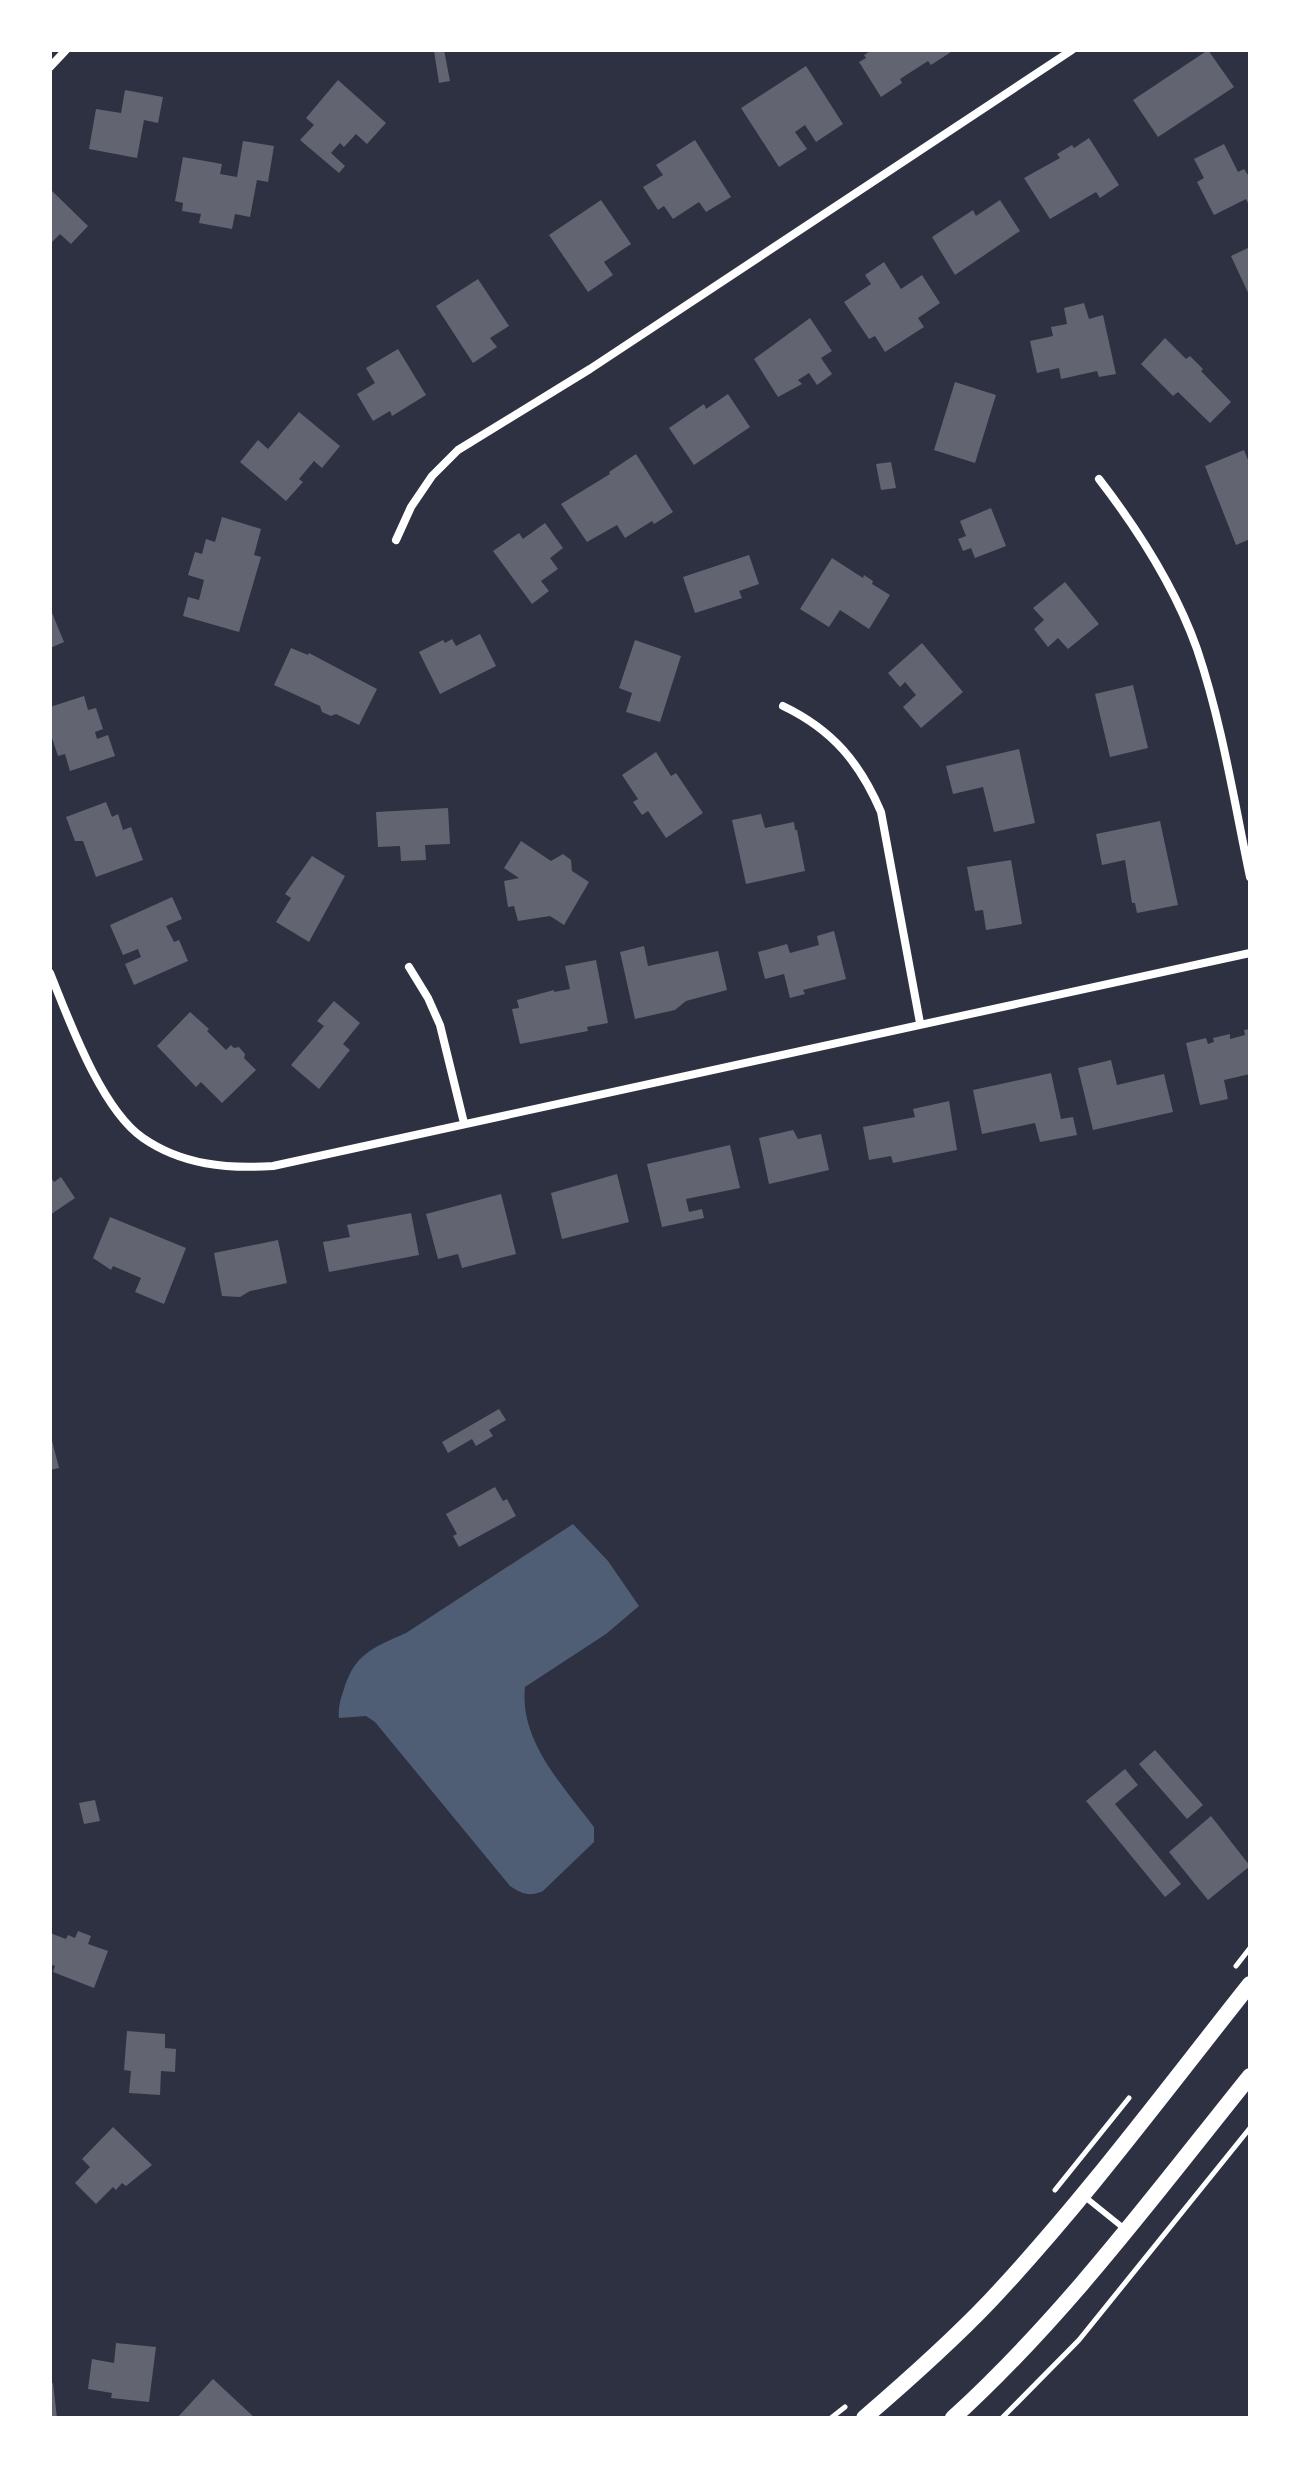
<svg xmlns="http://www.w3.org/2000/svg" width="1300" height="2468" font-family="Helvetica,sans-serif">
<style>
.water{fill:#4f5d75}
.building{fill:#626471}
.lines{fill:none;stroke-linecap:round;stroke-linejoin:round}
.path{stroke:#fff;stroke-width:5}
.service{stroke:#fff;stroke-width:6}
.minor{stroke:#fff;stroke-width:8}
.secondary{stroke:#fff;stroke-width:16}
</style>
<rect width="100%" height="100%" fill="#2d3142"/>
<path class="water" d="M 573,1524 L 608,1561 L 639,1606 L 606,1634 L 525,1687 C 519,1741 564,1787 594,1827 L 594,1842 L 543,1891 C 529,1897 522,1894 510,1886 L 375,1722 L 366,1716 L 339,1718 C 338,1708 340,1701 343,1692 C 354,1654 372,1648 406,1633 Z"/>
<path class="building" d="M 444,50 L 450,81 L 439,83 L 434,51 Z
M 872,50 L 954,50 L 931,65 L 928,61 L 900,79 L 902,83 L 881,97 L 859,62 L 866,58 L 864,55 Z
M 1208,50 L 1234,87 L 1158,137 L 1133,100 Z
M 806,66 L 843,124 L 816,142 L 805,125 L 795,132 L 807,149 L 779,167 L 741,108 Z
M 338,80 L 386,123 L 367,144 L 356,134 L 344,147 L 340,143 L 331,153 L 345,166 L 339,173 L 300,140 L 314,125 L 306,118 Z
M 125,90 L 163,97 L 158,123 L 144,120 L 137,158 L 89,149 L 96,109 L 121,113 Z
M 1089,138 L 1119,185 L 1100,198 L 1096,192 L 1050,219 L 1024,178 L 1060,158 L 1057,154 L 1072,145 L 1074,148 Z
M 695,140 L 731,197 L 706,212 L 699,202 L 673,219 L 664,206 L 658,210 L 643,187 L 663,175 L 656,165 Z
M 243,141 L 274,146 L 268,182 L 257,180 L 250,217 L 235,214 L 232,229 L 199,223 L 201,214 L 182,211 L 183,203 L 175,201 L 183,157 L 222,164 L 220,174 L 237,177 Z
M 1224,144 L 1238,172 L 1244,169 L 1250,178 L 1250,207 L 1246,199 L 1214,215 L 1197,182 L 1204,178 L 1194,159 Z
M 50,189 L 88,226 L 71,244 L 60,234 L 50,244 Z
M 601,200 L 631,244 L 604,262 L 613,275 L 588,292 L 549,235 Z
M 1000,200 L 1020,231 L 955,275 L 932,237 L 973,210 L 976,216 Z
M 1250,247 L 1250,297 L 1231,256 Z
M 884,262 L 901,289 L 922,275 L 940,303 L 918,318 L 924,327 L 885,352 L 875,336 L 869,339 L 844,302 L 871,284 L 865,275 Z
M 478,279 L 509,326 L 490,338 L 497,347 L 473,363 L 436,306 Z
M 1084,303 L 1089,319 L 1103,315 L 1116,374 L 1099,377 L 1097,371 L 1061,379 L 1059,368 L 1037,373 L 1030,341 L 1053,336 L 1051,327 L 1067,324 L 1064,308 Z
M 810,318 L 832,351 L 821,358 L 832,374 L 817,385 L 809,373 L 798,380 L 802,384 L 778,397 L 754,359 Z
M 1165,338 L 1186,359 L 1190,356 L 1203,369 L 1201,371 L 1231,402 L 1210,423 L 1178,392 L 1173,396 L 1141,364 Z
M 398,349 L 426,395 L 392,416 L 390,411 L 373,421 L 357,394 L 375,383 L 366,368 Z
M 955,382 L 996,395 L 975,463 L 934,450 Z
M 728,394 L 750,427 L 694,465 L 669,428 L 704,404 L 706,409 Z
M 299,412 L 340,446 L 322,468 L 314,461 L 299,479 L 303,482 L 286,501 L 240,462 L 258,440 L 268,449 Z
M 1244,450 L 1250,465 L 1250,539 L 1236,545 L 1205,466 Z
M 636,454 L 673,512 L 654,524 L 652,521 L 625,538 L 617,525 L 587,542 L 561,504 L 610,474 L 609,472 Z
M 891,462 L 896,488 L 881,490 L 876,464 Z
M 991,508 L 1006,546 L 975,558 L 971,548 L 963,551 L 958,539 L 966,536 L 960,521 Z
M 222,517 L 261,529 L 254,555 L 261,557 L 239,632 L 183,616 L 188,597 L 199,600 L 204,580 L 188,575 L 195,552 L 202,554 L 206,539 L 215,542 Z
M 545,523 L 563,548 L 550,558 L 558,569 L 541,581 L 549,591 L 532,604 L 493,551 L 519,533 L 523,539 Z
M 749,555 L 759,584 L 739,591 L 742,598 L 695,613 L 683,577 Z
M 832,558 L 863,578 L 864,575 L 873,581 L 872,584 L 890,595 L 869,629 L 840,610 L 829,627 L 800,609 Z
M 1065,582 L 1099,624 L 1068,649 L 1058,638 L 1048,647 L 1034,629 L 1044,620 L 1033,608 Z
M 50,608 L 64,642 L 50,648 Z
M 480,634 L 496,666 L 440,694 L 419,652 L 443,640 L 445,643 L 452,639 L 456,646 Z
M 635,640 L 681,656 L 660,722 L 626,712 L 632,693 L 619,688 Z
M 922,643 L 963,692 L 921,728 L 903,707 L 916,695 L 905,682 L 900,687 L 888,673 Z
M 291,648 L 308,655 L 309,653 L 377,689 L 359,725 L 336,714 L 331,716 L 322,712 L 320,706 L 274,685 Z
M 1133,685 L 1148,748 L 1110,757 L 1095,694 Z
M 84,696 L 88,710 L 96,708 L 103,729 L 95,732 L 97,739 L 108,735 L 115,756 L 70,771 L 65,754 L 58,756 L 50,732 L 50,707 Z
M 1019,749 L 1035,823 L 994,832 L 983,787 L 953,794 L 946,766 Z
M 656,752 L 671,776 L 676,773 L 703,813 L 666,838 L 648,811 L 642,815 L 633,802 L 638,799 L 622,775 Z
M 106,802 L 112,817 L 118,814 L 123,830 L 131,827 L 143,860 L 96,877 L 83,841 L 75,841 L 66,817 Z
M 448,808 L 450,844 L 425,845 L 426,860 L 401,861 L 400,846 L 378,847 L 376,812 Z
M 761,814 L 765,828 L 794,822 L 795,830 L 797,830 L 805,871 L 746,884 L 732,820 Z
M 1160,821 L 1178,905 L 1137,913 L 1135,903 L 1132,903 L 1125,860 L 1102,865 L 1096,834 Z
M 521,841 L 551,861 L 563,854 L 571,860 L 572,871 L 589,882 L 564,925 L 550,916 L 518,921 L 514,906 L 508,907 L 504,881 L 519,878 L 504,868 Z
M 312,856 L 345,876 L 309,942 L 276,922 L 291,898 L 285,894 Z
M 1011,860 L 1022,924 L 986,930 L 983,910 L 975,911 L 967,867 Z
M 172,897 L 182,919 L 166,926 L 174,942 L 179,940 L 188,961 L 134,985 L 125,964 L 141,957 L 138,949 L 123,955 L 110,925 Z
M 834,931 L 846,979 L 803,990 L 805,994 L 790,998 L 784,974 L 765,979 L 758,952 L 787,944 L 790,953 L 819,945 L 817,936 Z
M 644,946 L 648,966 L 718,951 L 727,990 L 686,1001 L 675,1010 L 635,1019 L 620,952 Z
M 596,960 L 608,1023 L 587,1027 L 588,1031 L 520,1044 L 512,1009 L 519,1008 L 517,1000 L 554,990 L 554,992 L 570,989 L 565,966 Z
M 334,1001 L 360,1023 L 343,1044 L 350,1050 L 319,1089 L 291,1065 L 324,1026 L 317,1021 Z
M 190,1012 L 209,1029 L 207,1031 L 226,1050 L 231,1045 L 234,1048 L 239,1047 L 245,1054 L 244,1058 L 256,1070 L 222,1103 L 201,1082 L 196,1087 L 157,1046 Z
M 1250,1029 L 1250,1074 L 1224,1080 L 1228,1099 L 1200,1105 L 1186,1043 L 1206,1038 L 1208,1044 L 1214,1042 L 1213,1038 L 1230,1034 L 1230,1039 L 1245,1035 L 1244,1030 Z
M 1111,1060 L 1117,1085 L 1164,1074 L 1173,1112 L 1093,1130 L 1078,1068 Z
M 1051,1073 L 1061,1119 L 1073,1117 L 1077,1135 L 1040,1142 L 1035,1123 L 982,1134 L 973,1090 Z
M 949,1101 L 957,1150 L 893,1163 L 891,1156 L 869,1160 L 863,1127 L 915,1117 L 913,1109 Z
M 793,1130 L 798,1139 L 821,1134 L 829,1170 L 769,1184 L 759,1138 Z
M 730,1145 L 740,1188 L 686,1199 L 689,1212 L 702,1209 L 704,1218 L 662,1227 L 647,1164 Z
M 617,1174 L 629,1222 L 562,1239 L 551,1193 Z
M 50,1176 L 54,1182 L 61,1177 L 75,1198 L 50,1215 Z
M 501,1194 L 516,1254 L 462,1268 L 458,1254 L 438,1259 L 426,1214 Z
M 411,1213 L 419,1255 L 329,1272 L 323,1242 L 350,1237 L 347,1225 Z
M 110,1217 L 186,1248 L 164,1304 L 135,1292 L 141,1278 L 113,1266 L 111,1270 L 93,1258 Z
M 278,1240 L 287,1283 L 250,1291 L 240,1297 L 222,1296 L 214,1253 Z
M 499,1409 L 506,1420 L 489,1430 L 493,1436 L 476,1446 L 472,1439 L 448,1453 L 442,1442 Z
M 50,1433 L 59,1468 L 50,1470 Z
M 495,1487 L 503,1501 L 507,1499 L 516,1516 L 459,1547 L 453,1536 L 457,1534 L 446,1514 Z
M 1155,1750 L 1203,1805 L 1187,1819 L 1139,1764 Z
M 1125,1769 L 1138,1785 L 1115,1804 L 1181,1884 L 1165,1897 L 1086,1801 Z
M 95,1800 L 100,1821 L 84,1824 L 79,1803 Z
M 1211,1816 L 1250,1866 L 1208,1900 L 1169,1852 Z
M 78,1931 L 91,1936 L 88,1944 L 108,1951 L 94,1988 L 53,1972 L 55,1966 L 50,1964 L 50,1933 L 66,1939 L 68,1935 L 75,1938 Z
M 127,2031 L 165,2034 L 165,2048 L 176,2049 L 175,2072 L 161,2071 L 160,2095 L 129,2093 L 131,2071 L 124,2070 Z
M 113,2127 L 152,2165 L 126,2186 L 122,2183 L 116,2190 L 113,2187 L 96,2204 L 75,2183 L 90,2167 L 82,2159 Z
M 116,2343 L 156,2347 L 149,2402 L 111,2398 L 112,2393 L 88,2389 L 92,2359 L 114,2363 Z
M 213,2379 L 255,2418 L 177,2418 Z
M 50,2383 L 53,2383 L 57,2418 L 50,2418 Z"/>
<g class="lines">
<path class="path" d="M 1236,1966 L 1250,1948
M 1055,2190 L 1129,2098
M 831,2418 L 845,2407
M 1002,2418 L 1079,2340 L 1250,2128"/>
<path class="service" d="M 1085,2197 L 1126,2230"/>
<path class="minor" d="M 50,67 L 66,50
M 1099,479 C 1139,531 1175,587 1197,649 C 1222,723 1234,801 1250,877
M 396,540 L 411,507 L 432,476 L 458,450 L 590,369 L 1072,50
M 783,706 C 833,730 860,763 881,812 L 920,1023
M 409,967 L 428,998 L 440,1025 L 464,1123
M 50,973 C 69,1020 101,1109 143,1138 C 182,1165 227,1169 273,1166 L 1250,953"/>
<path class="secondary" d="M 864,2418 C 907,2381 950,2343 990,2301 C 1083,2202 1165,2091 1250,1984
M 953,2418 C 1065,2316 1155,2194 1250,2076"/>
</g>
<rect width="1300" height="2468" fill="none" stroke="#ffffff" stroke-width="104"/>
</svg>
